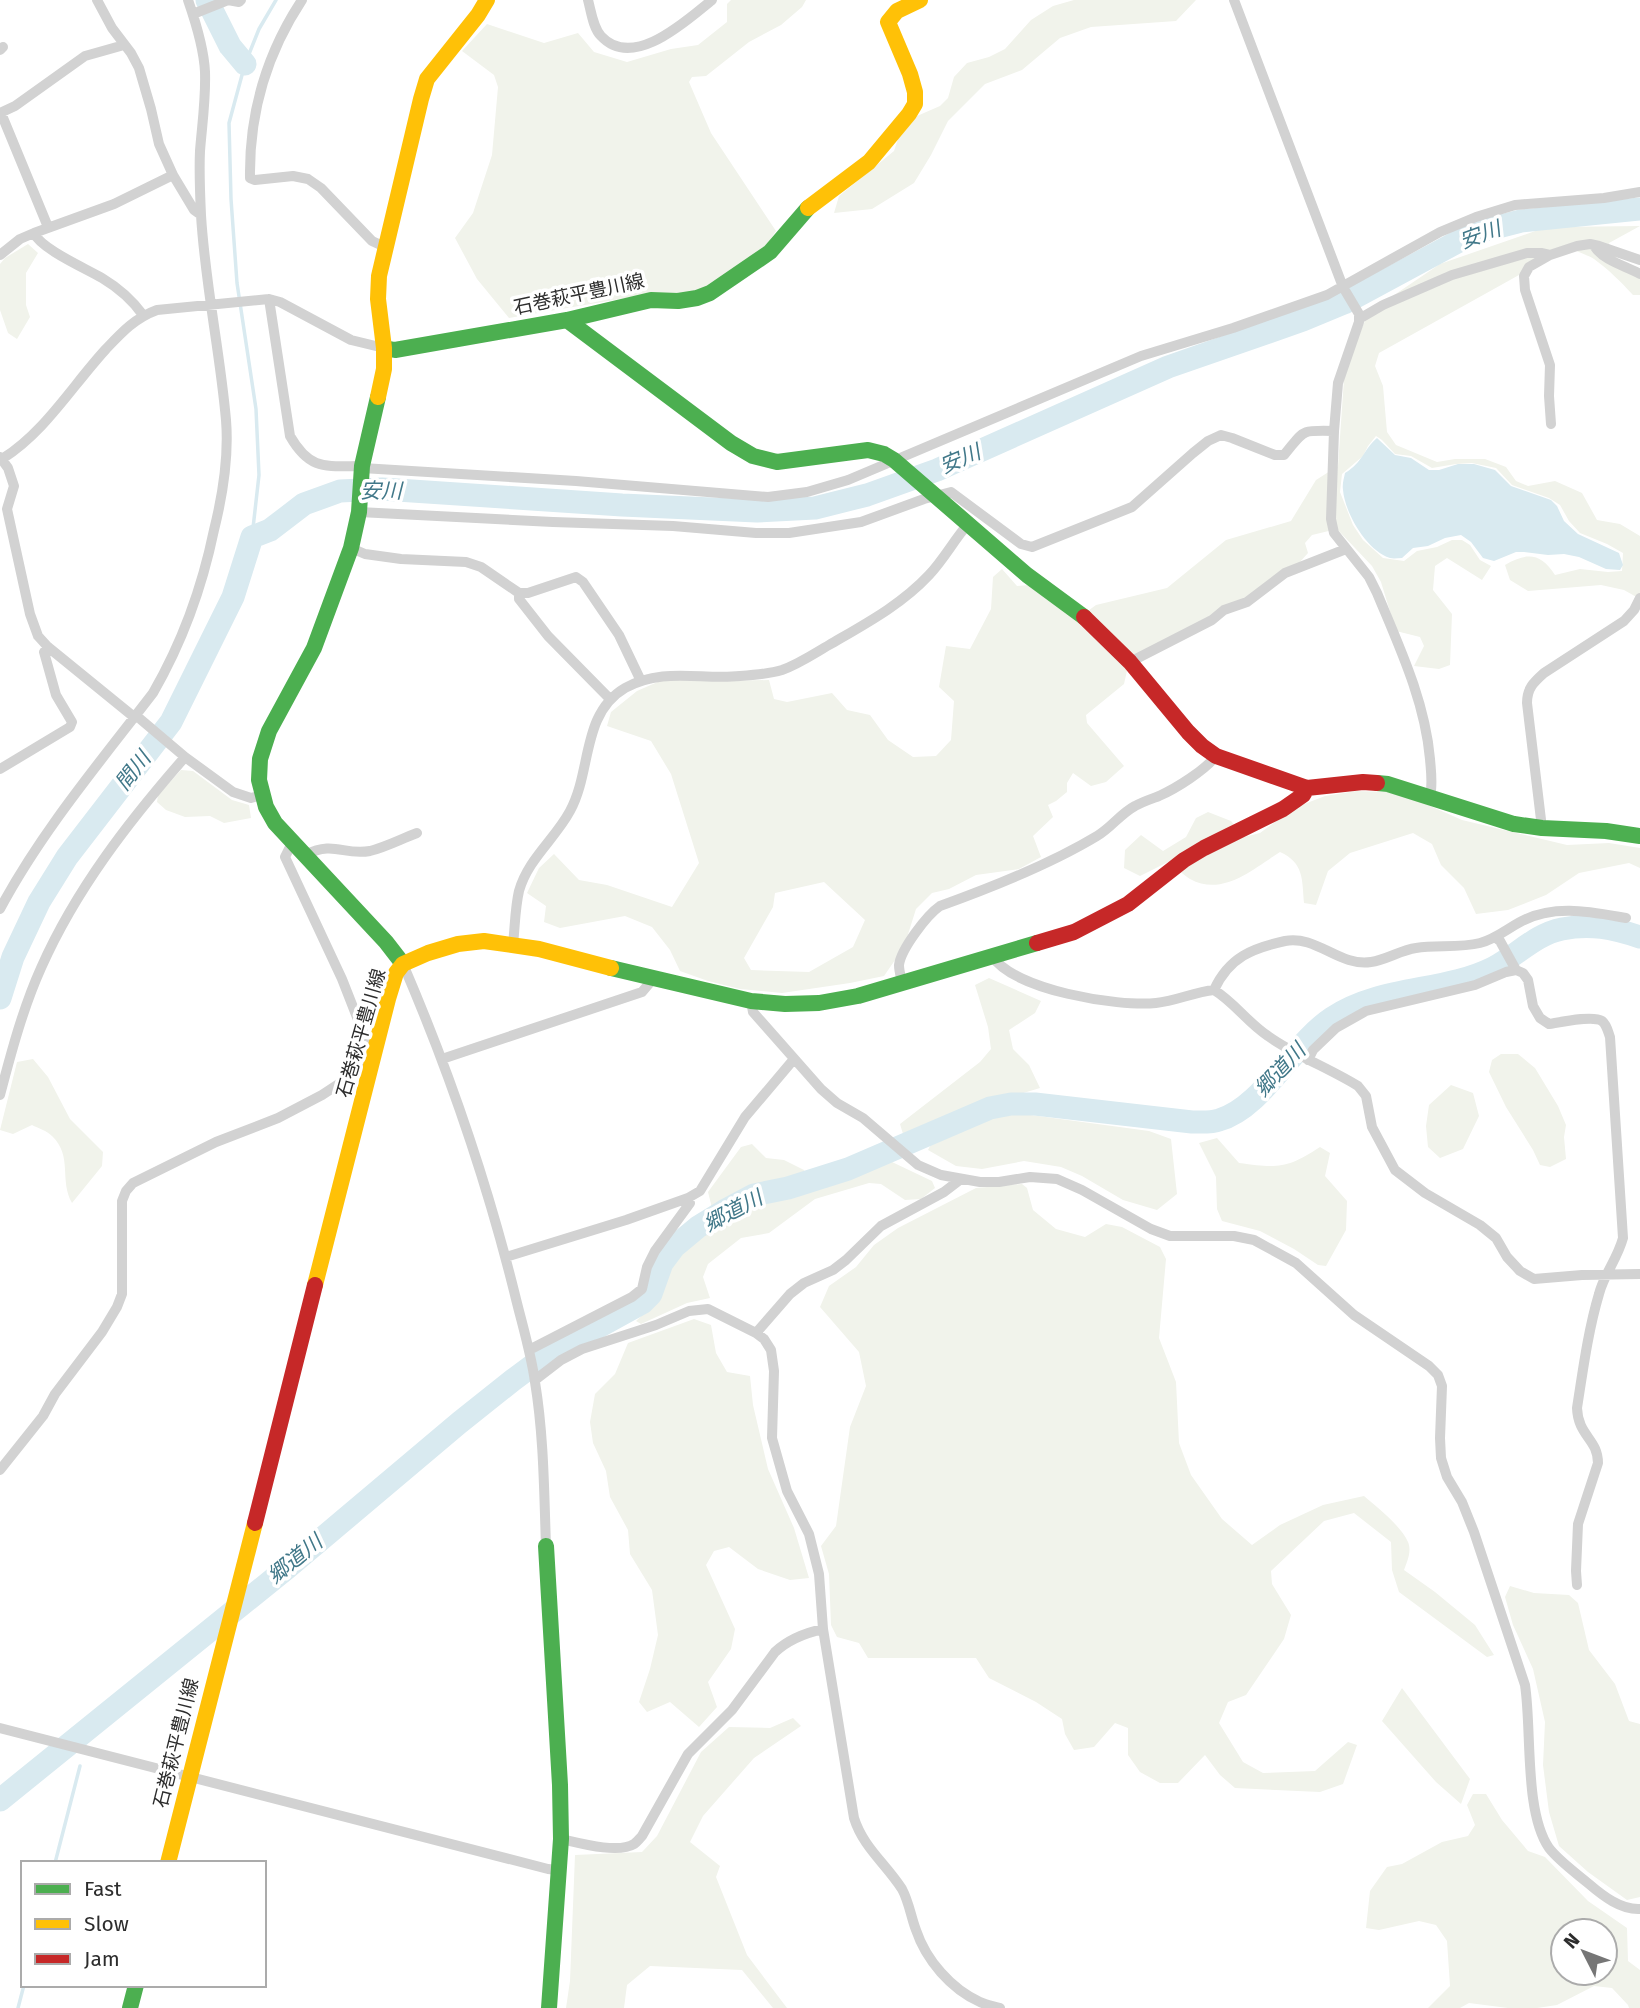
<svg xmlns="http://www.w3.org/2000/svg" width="1640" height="2008" font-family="'Fira Sans','Noto Sans JP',sans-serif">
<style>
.green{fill:#f1f3eb;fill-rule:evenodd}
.water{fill:#d9eaf0}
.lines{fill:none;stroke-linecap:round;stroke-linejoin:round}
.stream{stroke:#d9eaf0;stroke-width:3.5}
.river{stroke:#d9eaf0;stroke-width:23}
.street{stroke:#d2d2d2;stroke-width:10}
.fast{stroke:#4caf50;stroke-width:16}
.slow{stroke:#ffc107;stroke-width:16}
.jam{stroke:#c62828;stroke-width:16}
.labels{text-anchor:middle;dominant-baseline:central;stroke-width:7;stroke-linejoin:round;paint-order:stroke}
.street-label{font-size:19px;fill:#2d2d2d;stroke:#fff}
.water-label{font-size:21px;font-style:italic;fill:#417889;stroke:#fff}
</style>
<rect width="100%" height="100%" fill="#fff"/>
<path class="green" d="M 731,0 L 806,0 L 802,7 L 781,25 L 749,42 L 706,76 L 692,77 L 689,82 L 711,133 L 776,231 L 758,257 L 704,288 L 683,296 L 649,294 L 509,318 L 477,279 L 455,238 L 473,213 L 492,155 L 498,87 L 494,75 L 462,51 L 487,24 L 544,43 L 578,33 L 594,52 L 627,62 L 671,49 L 698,45 L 727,22 L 727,4 Z
M 1074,0 L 1196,0 L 1176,21 L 1091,27 L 1060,38 L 1022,70 L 985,84 L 948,121 L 931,155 L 914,183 L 872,209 L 834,213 L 839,196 L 894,151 L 898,139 L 917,116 L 940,106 L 948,98 L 954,77 L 967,63 L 989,57 L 1005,49 L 1031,20 L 1053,6 Z
M 1640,226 L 1609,243 L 1613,255 L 1640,275 L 1640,295 L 1633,295 C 1621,282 1608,269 1594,259 C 1586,254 1576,252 1567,246 L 1519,275 L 1379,353 L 1375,366 L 1383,386 L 1387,432 L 1396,445 L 1437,462 L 1455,459 L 1485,459 L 1506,467 L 1516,481 L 1528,486 L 1555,481 L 1582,493 L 1597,520 L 1620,524 L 1640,536 L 1640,599 L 1624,590 L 1601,585 L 1528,591 L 1510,580 L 1505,565 C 1527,552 1541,553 1555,575 L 1580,569 L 1608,572 L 1622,571 L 1623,553 L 1607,544 L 1580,533 L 1569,521 L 1560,505 L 1549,498 L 1512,485 L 1496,468 L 1472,463 L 1456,464 L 1432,468 L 1411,456 L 1395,454 L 1382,440 L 1376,436 L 1368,446 L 1363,456 L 1342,474 L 1340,492 L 1353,525 L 1363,540 L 1383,558 L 1404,561 L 1417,551 L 1437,547 L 1452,540 L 1462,540 L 1470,545 L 1480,560 L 1491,566 L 1482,580 L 1447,558 L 1435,566 L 1433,590 L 1452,614 L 1450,665 L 1439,669 L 1414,666 L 1424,646 L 1420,637 L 1396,631 L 1381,582 L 1372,566 L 1337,529 L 1312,535 L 1305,543 L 1308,553 L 1300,562 L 1247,598 L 1129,662 L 1124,684 L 1086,715 L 1087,723 L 1124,766 L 1106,782 L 1091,786 L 1073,773 L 1067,783 L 1067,792 L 1056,801 L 1048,805 L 1053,817 L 1033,836 L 1041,857 L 1019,869 L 976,875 L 949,889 L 932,893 L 916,909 L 904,947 L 884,976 L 850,983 L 782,993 L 740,989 L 708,981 L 680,971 L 670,950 L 652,927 L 625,916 L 560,928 L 544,922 L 546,906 L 527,893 L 539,868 L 554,854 L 579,880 L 607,885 L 672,907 L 699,863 L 671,774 L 651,741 L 607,726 L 611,712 L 637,691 L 669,677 L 717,681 L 769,680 L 774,699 L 787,702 L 832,693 L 847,710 L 870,715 L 888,740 L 913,757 L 936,756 L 951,740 L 954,701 L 939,687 L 946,646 L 970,649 L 991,609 L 993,577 L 1002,569 L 1017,586 L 1030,585 L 1077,619 L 1096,605 L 1167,588 L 1226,540 L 1291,521 L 1316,480 L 1338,466 L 1344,379 L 1355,343 L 1369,312 L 1440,264 L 1541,229 L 1555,227 ZM 824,882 L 865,920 L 853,947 L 809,972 L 751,970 L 744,958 L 773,907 L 775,893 Z
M 28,244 L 38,253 L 26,273 L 26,305 L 30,317 L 17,339 L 8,333 L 0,310 L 0,264 L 5,258 Z
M 181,770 L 193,771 L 232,800 L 249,805 L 251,818 L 224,823 L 210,816 L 185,817 L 166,810 L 157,802 L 158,795 Z
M 1356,791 L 1387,792 L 1419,801 L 1462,820 L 1567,845 L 1609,843 L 1640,848 L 1640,868 L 1629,863 L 1579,873 L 1546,895 L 1508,910 L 1476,914 L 1464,888 L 1441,865 L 1432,844 L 1413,833 L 1350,853 L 1328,871 L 1316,905 L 1304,903 C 1302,879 1304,863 1280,852 C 1253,869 1223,897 1190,879 C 1183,875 1176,867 1170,861 L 1140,876 L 1124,868 L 1125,850 L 1141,835 L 1163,851 L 1186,837 L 1196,818 L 1208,812 L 1231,821 L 1244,837 L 1260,833 L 1294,808 L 1325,796 Z
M 989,978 L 1041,1001 L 1035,1013 L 1009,1030 L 1013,1049 L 1029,1065 L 1040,1088 L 1020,1094 L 988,1098 L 903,1134 L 900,1124 L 980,1062 L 991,1049 L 988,1027 L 975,985 Z
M 1501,1054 L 1518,1054 L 1535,1068 L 1558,1106 L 1566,1125 L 1564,1137 L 1566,1159 L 1550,1167 L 1540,1165 L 1533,1150 L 1506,1107 L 1489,1072 L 1492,1060 Z
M 33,1059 L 48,1077 L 70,1119 L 103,1152 L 102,1166 L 72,1203 C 59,1180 73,1156 52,1136 C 47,1131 38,1128 32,1125 L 13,1134 L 0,1130 L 17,1062 Z
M 1451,1085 L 1473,1093 L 1479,1116 L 1463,1149 L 1440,1158 L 1428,1147 L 1426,1126 L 1429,1105 Z
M 1009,1112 L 1149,1131 L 1171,1139 L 1177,1194 L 1157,1210 L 1123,1200 L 1082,1176 L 1061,1167 L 1024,1161 L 982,1169 L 956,1166 L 928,1150 L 931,1144 L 974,1123 Z
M 1217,1138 L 1239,1163 C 1277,1168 1287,1169 1320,1147 L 1330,1153 L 1325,1176 L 1347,1201 L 1346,1230 L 1326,1266 L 1318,1265 L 1294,1249 L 1260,1231 L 1222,1221 L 1217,1209 L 1216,1177 L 1199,1143 Z
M 752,1144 L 766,1158 L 784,1160 L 804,1170 L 812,1186 L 869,1166 L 892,1162 L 932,1181 L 935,1188 L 921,1199 L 905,1200 L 881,1184 L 869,1183 L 815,1199 L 769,1233 L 741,1238 L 708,1264 L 703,1277 L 710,1298 L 687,1303 L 641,1324 L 636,1321 L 652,1306 L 662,1291 L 668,1270 L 684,1246 L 710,1224 L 711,1204 L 708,1192 L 741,1147 Z
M 1022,1184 L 1027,1188 L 1033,1210 L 1056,1229 L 1085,1237 L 1106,1224 L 1122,1227 L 1160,1247 L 1166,1259 L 1159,1338 L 1176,1382 L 1179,1443 L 1191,1475 L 1222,1519 L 1252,1545 L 1280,1525 L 1323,1505 L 1364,1496 C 1377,1507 1402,1527 1408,1542 C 1412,1551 1407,1562 1404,1570 L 1435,1592 L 1475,1625 L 1494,1655 L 1487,1657 L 1399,1592 L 1392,1570 L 1391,1542 L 1354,1513 L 1324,1521 L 1271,1571 L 1272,1584 L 1291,1615 L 1284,1639 L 1246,1695 L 1228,1702 L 1219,1723 L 1243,1762 L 1263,1773 L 1315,1771 L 1348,1742 L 1357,1745 L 1343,1784 L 1320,1792 L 1235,1788 L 1220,1775 L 1205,1755 L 1178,1783 L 1160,1783 L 1140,1772 L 1128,1755 L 1128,1728 L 1115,1723 L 1094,1747 L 1074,1750 L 1065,1734 L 1062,1719 L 1036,1702 L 989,1678 L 976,1658 L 868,1658 L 859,1643 L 837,1637 L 831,1625 L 829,1574 L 821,1546 L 836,1526 L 850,1427 L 866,1386 L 859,1352 L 820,1307 L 829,1286 L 856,1267 L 874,1245 L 898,1228 L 976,1188 Z
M 694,1319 L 711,1325 L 716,1353 L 727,1372 L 750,1376 L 753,1405 L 768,1469 L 794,1528 L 809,1578 L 790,1580 L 758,1569 L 729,1547 L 714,1551 L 706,1565 L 735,1629 L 731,1649 L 708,1682 L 717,1707 L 699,1727 L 670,1702 L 647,1712 L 639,1702 L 650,1669 L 658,1635 L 652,1590 L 630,1554 L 628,1530 L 610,1497 L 606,1471 L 593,1443 L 590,1422 L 595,1394 L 615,1374 L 628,1343 Z
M 1510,1586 L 1534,1593 L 1569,1595 L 1578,1603 L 1589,1650 L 1615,1684 L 1629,1721 L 1640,1724 L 1640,1897 L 1627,1900 L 1588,1872 L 1559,1846 L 1549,1812 L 1543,1765 L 1545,1722 L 1533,1669 L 1513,1625 L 1505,1597 Z
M 1402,1688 L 1470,1779 L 1461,1804 L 1436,1782 L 1382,1721 Z
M 793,1718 L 801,1726 L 754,1758 L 703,1816 L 690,1842 L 720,1866 L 716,1877 L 747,1955 L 787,2008 L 773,2008 L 742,1970 L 650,1966 L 627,1985 L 624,2008 L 566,2008 L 570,1981 L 575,1855 L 642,1852 L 657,1836 L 701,1752 L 729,1727 L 770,1728 Z
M 1473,1794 L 1486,1794 L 1502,1820 L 1528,1851 L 1545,1857 L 1588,1901 L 1627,1928 L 1628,1961 L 1640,1970 L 1640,2008 L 1629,2008 L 1628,2005 L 1612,1988 L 1594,1986 L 1557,2005 L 1537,2008 L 1508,2008 L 1469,2003 L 1460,2008 L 1428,2008 L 1450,1986 L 1447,1941 L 1436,1925 L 1419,1921 L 1379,1930 L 1366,1928 L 1370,1891 L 1387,1867 L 1402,1864 L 1442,1842 L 1468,1836 L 1475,1825 L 1467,1805 ZM 1563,1931 L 1605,1931 L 1605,1973 L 1563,1973 Z"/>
<path class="water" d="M 1377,438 L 1395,455 L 1411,458 L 1429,470 L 1439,470 L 1458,464 L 1474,464 L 1495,470 L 1511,486 L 1551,500 L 1557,506 L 1564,521 L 1578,534 L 1619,553 L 1623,565 L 1620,570 L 1606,569 L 1579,557 L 1564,554 L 1548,555 L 1524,552 L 1516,552 L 1494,561 L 1483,558 L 1471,542 L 1461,535 L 1445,538 L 1428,546 L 1413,548 L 1402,558 C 1398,558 1394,559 1390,558 C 1366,550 1345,513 1343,490 C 1342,484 1344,478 1345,473 C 1363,462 1363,450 1377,438 Z"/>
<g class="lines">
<path class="stream" d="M 252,537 L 259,475 L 256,409 L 237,283 L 231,199 L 229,123 L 245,64 L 259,29 L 276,0
M 55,1863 L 80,1766
M 18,2008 L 24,1985"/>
<path class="river" d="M 207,0 L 230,46 L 245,64
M 0,998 L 13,957 L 39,902 L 67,857 L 171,722 L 233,597 L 252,537 L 270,530 L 304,504 L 340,491 L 382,489 L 622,505 L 757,511 L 815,508 L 867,495 L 937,470 L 1168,367 L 1303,320 L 1344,303 L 1474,233 L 1521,221 L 1640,209
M 0,1800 L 287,1568 L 459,1423 L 513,1380 L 544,1357 L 642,1303 L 651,1294 L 662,1263 L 674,1247 L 698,1227 L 724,1211 L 754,1195 L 788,1188 L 848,1169 L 990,1108 L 1011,1104 L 1035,1104 L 1192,1122 C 1201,1122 1211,1123 1219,1120 C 1262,1108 1293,1044 1332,1018 C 1382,985 1443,993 1493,968 C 1516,956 1536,934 1562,929 C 1590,923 1613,928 1640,937"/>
<path class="street" d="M 97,0 L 112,28 L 131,53 L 139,68 L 151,109 L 159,144 L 173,175 L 194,210 L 201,215
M 302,0 C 267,53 249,114 250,178 L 255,180 L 293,176 L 308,179 L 321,188 L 372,241 L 385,247
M 588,0 C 591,11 593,28 601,36 C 633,71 687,20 712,0
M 193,14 L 228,0 L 239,2 L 241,0
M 0,50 L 3,47
M 0,113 L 15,106 L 85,56 L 124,45
M 1,113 L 48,227
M 34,233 C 41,249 85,268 102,278 C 117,287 133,301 143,315
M 1595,247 C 1604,261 1626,266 1640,274
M 0,255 L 20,239 L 34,233 L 114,204 L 173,175
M 269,299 L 290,436 C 310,471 326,466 362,466
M 1359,319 L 1383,305 L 1452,275 L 1527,253 L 1541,253 L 1550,255
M 1551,424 L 1549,396 L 1550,365 L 1525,290 L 1524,276 L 1529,267 L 1550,255 L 1577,246 L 1590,244 L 1599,246 L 1640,260
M 1334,431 L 1331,519 L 1334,533 L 1369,577 L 1377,593 C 1399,646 1425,701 1430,759 C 1431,772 1433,784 1430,797
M 0,457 L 8,468 L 14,486 L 7,509 L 30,614 L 38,636 L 48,647 L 134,717 L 139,718 L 185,757 L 233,792 L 251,798 L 262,795
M 2,459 C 45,432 72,386 106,349 C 122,332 135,318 157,310 L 269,299 L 280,302 L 351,340 L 384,348
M 362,468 L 576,481 L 768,497 L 807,492 L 848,480 L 1141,356 L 1233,328 L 1327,295 L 1440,232 L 1476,217 L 1515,205 L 1604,198 L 1640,192
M 359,512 L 553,522 L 673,526 L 756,533 L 789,533 L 861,522 L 924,499 L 951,492 L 1021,544 L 1032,547 L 1132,507 L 1193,453 L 1208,441 L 1221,435 L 1232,438 L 1275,455 L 1284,455 C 1305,430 1299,430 1334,431 L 1338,383 L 1359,322 L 1359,314 L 1343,287 L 1234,0
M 351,548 L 365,554 L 401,559 L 466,562 L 481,567 L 519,593 L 519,599 L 548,636 L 610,699
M 519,593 L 528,593 L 576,577 L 583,582 L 619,635 L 641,681
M 1130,662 L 1212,620 L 1224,610 L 1247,602 L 1285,573 L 1346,549
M 0,769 L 70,727 L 72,722 L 56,695 L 44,652 L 48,647
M 1542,828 L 1527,703 C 1527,688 1534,682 1544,673 L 1624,621 L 1634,610 L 1640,598
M 292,843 L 285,857 L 342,979 L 364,1035 L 378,1043
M 305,855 C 335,840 343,856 370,851 C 386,847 401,839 417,833
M 0,909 C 41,832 100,762 153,693 C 183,641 202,588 214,530 C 223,494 229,457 226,420 C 220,351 205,284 201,215 C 200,194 199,172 200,151 C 202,125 206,99 205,72 C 204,48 196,23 188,0
M 1495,937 L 1500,941 L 1516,970
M 513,944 C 515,927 515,908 519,891 C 528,859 555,839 570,811 C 592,771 581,714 625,688 C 662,667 701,680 740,676 C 755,675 769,674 782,670 C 799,664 815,653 829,645 C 865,624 901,605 929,575 C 944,559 954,540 968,524
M 992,956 C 1014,990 1117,1007 1156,1003 C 1176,1001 1194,992 1214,990 C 1234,1002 1248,1023 1268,1036 C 1296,1056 1329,1068 1358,1086 L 1366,1096 L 1372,1127 L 1395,1170 L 1425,1193 L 1480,1225 L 1496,1238 L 1507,1257 L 1520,1271 L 1534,1279 L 1582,1275 L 1640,1274
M 403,964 C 449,1071 487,1182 515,1295 C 522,1324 531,1353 535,1382 C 544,1437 544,1492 546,1546
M 902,982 C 901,977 899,971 899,965 C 901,949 927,915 940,906 C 993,887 1049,865 1097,836 C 1111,828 1120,814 1135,806 C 1142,802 1151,799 1159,796 C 1177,788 1205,770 1216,756
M 1214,990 C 1229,957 1253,948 1285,941 C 1317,935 1339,967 1371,962 C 1386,960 1401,950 1416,948 C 1437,945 1460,948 1480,943 C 1496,939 1508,928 1522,921 C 1555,904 1591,912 1626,918
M 751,1001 L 753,1012 L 821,1089 L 837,1103 L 863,1118 L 918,1165 L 941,1175 L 980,1182 L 999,1182 L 1030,1177 L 1057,1179 L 1082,1190 L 1151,1229 L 1170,1236 L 1234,1236 L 1254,1240 L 1296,1263 L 1354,1315 L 1429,1366 L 1438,1375 L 1442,1386 L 1440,1438 L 1441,1458 L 1447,1477 L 1462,1502 L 1474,1532 L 1525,1685 C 1532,1730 1524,1812 1549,1848 C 1559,1861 1576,1873 1589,1884 C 1603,1896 1621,1910 1640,1909
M 442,1059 L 642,992 L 653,979
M 1308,1060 L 1313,1050 L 1336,1028 L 1366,1011 L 1475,985 L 1506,972 L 1516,970 L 1523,973 L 1528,980 L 1533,1006 L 1540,1018 L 1549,1024 C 1561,1022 1593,1015 1602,1021 C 1607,1025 1608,1032 1610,1037 L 1623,1238 C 1617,1260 1604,1274 1599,1294 C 1588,1331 1583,1370 1577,1408 C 1578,1436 1598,1439 1598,1463 L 1578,1524 L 1576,1571 L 1577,1585
M 0,1095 C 11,1053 23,1008 41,968 C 76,889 129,821 185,757
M 506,1257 L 626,1220 L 688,1198 L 700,1191 L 745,1117 L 794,1059
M 756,1333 L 790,1294 L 804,1283 L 833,1270 L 846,1260 L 881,1226 L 944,1192 L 961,1179
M 529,1350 L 632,1297 L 642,1289 L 647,1267 L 655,1251 L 690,1203 L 688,1198
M 535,1380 L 561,1360 L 582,1349 L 656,1325 L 689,1311 L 708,1309 L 756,1333 L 764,1339 L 771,1350 L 774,1371 L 772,1438 L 787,1491 L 809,1534 L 819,1574 L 823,1629 L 854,1818 C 863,1847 886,1864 902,1889 C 909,1902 911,1917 916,1930 C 926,1960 951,1989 980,2002 C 986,2005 994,2006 1000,2008
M 0,1470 L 43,1416 L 55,1394 L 102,1332 L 117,1307 L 122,1294 L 122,1201 L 126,1191 L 133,1183 L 216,1142 L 278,1118 L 322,1095 L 360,1070 L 372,1066
M 0,1728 L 548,1869 L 558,1870
M 561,1839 C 579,1843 618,1854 634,1844 C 637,1842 639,1839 642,1836 L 688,1754 L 732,1710 L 775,1652 C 789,1639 805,1633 823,1629"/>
<path class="fast" d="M 567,320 L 731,443 L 753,456 L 777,462 L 868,450 L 884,454 L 894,460 L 1027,575 L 1084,617
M 384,348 L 395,350 L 567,320 L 651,300 L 678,301 L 697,298 L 710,293 L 770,252 L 808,208
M 378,397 L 362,466 L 359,512 L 351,548 L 314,648 L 269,731 L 260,759 L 259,780 L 266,807 L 275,823 L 386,942 L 403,964
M 1377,783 L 1388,784 L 1514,824 L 1542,828 L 1606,831 L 1640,836
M 611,968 L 751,1001 L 785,1004 L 819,1003 L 858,996 L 1037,943
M 546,1546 L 560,1785 L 561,1839 L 549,2008
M 130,2008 L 136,1985"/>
<path class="slow" d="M 808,208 L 869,162 L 909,114 L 915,104 L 915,92 L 910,74 L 888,22 L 897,11 L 920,0
M 378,397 L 384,369 L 384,348 L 378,299 L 379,276 L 421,99 L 427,79 L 478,15 L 487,0
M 315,1285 L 388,999 L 396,973 L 403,964 L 428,953 L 458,944 L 484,941 L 539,949 L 611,968
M 168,1863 L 255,1523"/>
<path class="jam" d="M 1084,617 L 1130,662 L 1188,732 L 1202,746 L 1216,756 L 1307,788 L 1363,782 L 1377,783
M 1037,943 L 1074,932 L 1128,904 L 1184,860 L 1204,848 L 1283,809 L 1303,795 L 1307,788
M 255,1523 L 315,1285"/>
</g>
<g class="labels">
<g class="street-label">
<text transform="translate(579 294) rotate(-12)">石巻萩平豊川線</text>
<text transform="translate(361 1033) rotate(-74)">石巻萩平豊川線</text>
<text transform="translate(176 1743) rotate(-76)">石巻萩平豊川線</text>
</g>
<g class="water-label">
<text transform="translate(1480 235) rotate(-20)">安川</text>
<text transform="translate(960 459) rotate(-23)">安川</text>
<text x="381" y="491">安川</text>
<text transform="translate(133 771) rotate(-52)">間川</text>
<text transform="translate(1280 1070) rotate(-47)">郷道川</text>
<text transform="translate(733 1211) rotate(-28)">郷道川</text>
<text transform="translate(295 1559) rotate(-39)">郷道川</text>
</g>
</g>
<rect x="21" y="1861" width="245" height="126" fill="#ffffff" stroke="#ababab" stroke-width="2"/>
<rect x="35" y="1884" width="35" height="10" fill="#4caf50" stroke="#ababab" stroke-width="2"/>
<text x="84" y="1896" font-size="21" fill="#2d2d2d">Fast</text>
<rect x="35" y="1919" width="35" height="10" fill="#ffc107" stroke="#ababab" stroke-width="2"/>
<text x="84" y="1931" font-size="21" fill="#2d2d2d">Slow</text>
<rect x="35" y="1954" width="35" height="10" fill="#c62828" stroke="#ababab" stroke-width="2"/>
<text x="84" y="1966" font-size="21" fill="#2d2d2d">Jam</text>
<g transform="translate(1584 1952) rotate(312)"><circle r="33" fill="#ffffff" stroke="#ababab" stroke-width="2"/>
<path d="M0-5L12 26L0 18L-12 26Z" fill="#767676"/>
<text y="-10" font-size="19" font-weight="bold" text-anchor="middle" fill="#2d2d2d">N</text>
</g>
</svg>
